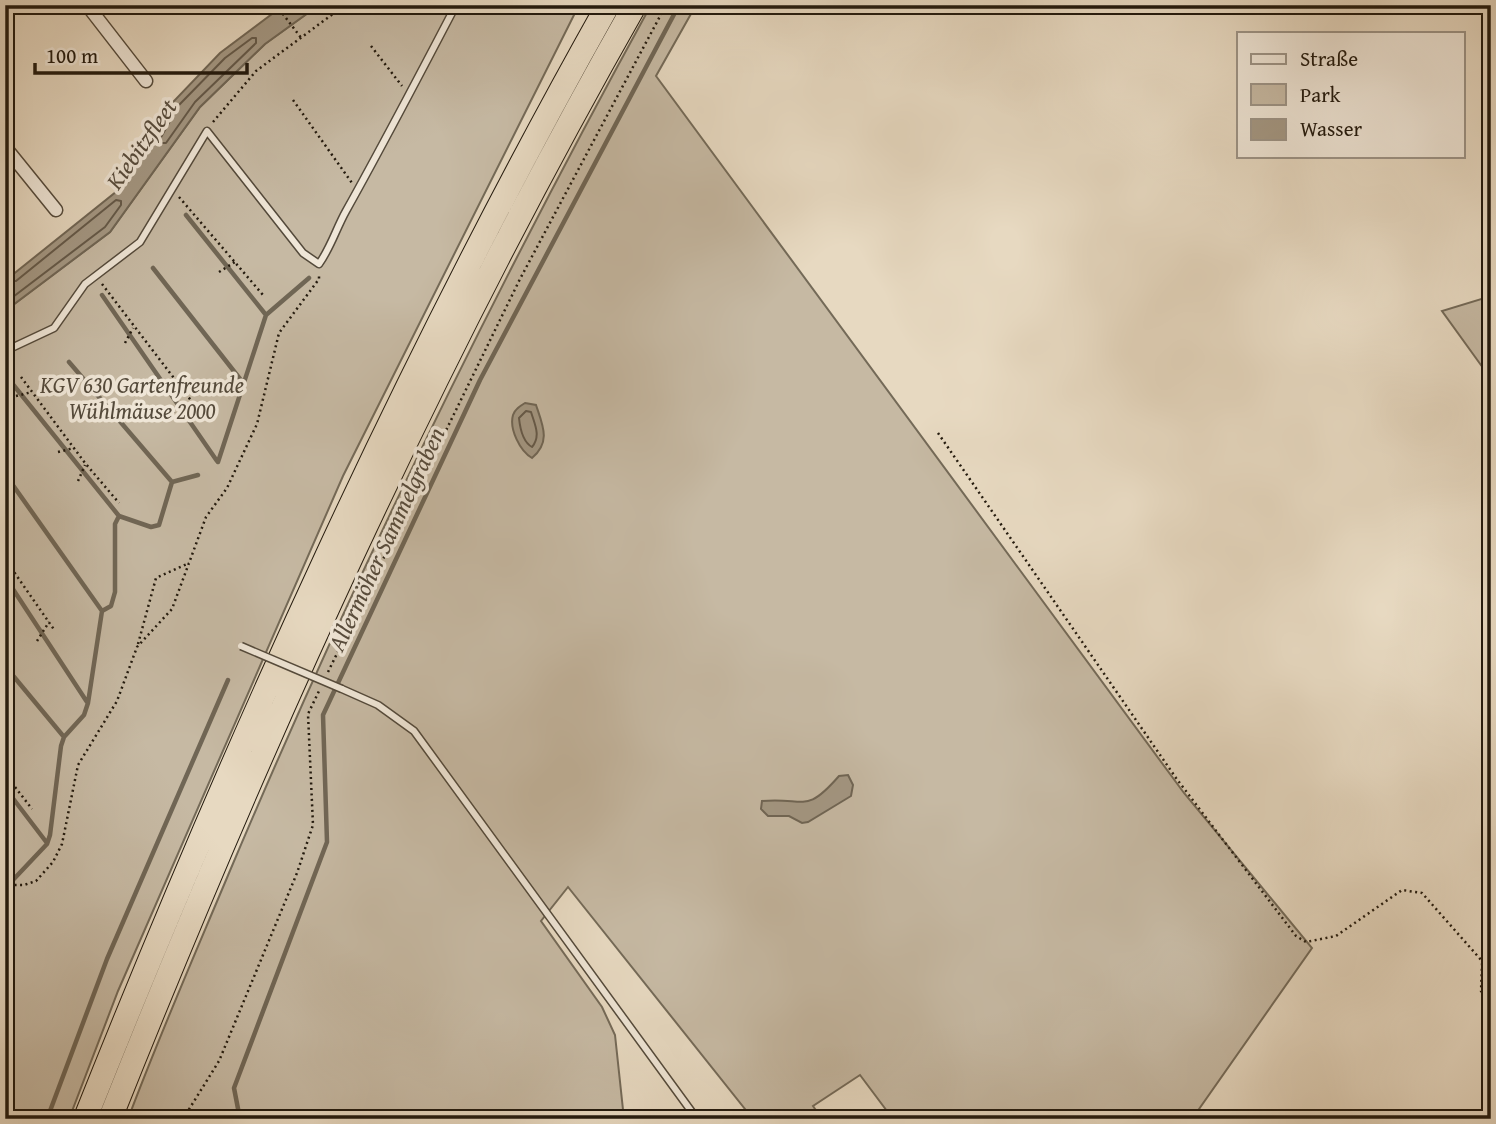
<svg xmlns="http://www.w3.org/2000/svg" width="1496" height="1124" font-family="'Gentium Book Plus',serif">
<style>
.green{fill:#c6b9a3;stroke:#746a58;stroke-width:2}
.water{fill:#a49884;stroke:#706655;stroke-width:2}
.lines{fill:none;stroke-linecap:round;stroke-linejoin:round}
.shore{stroke:#645949;stroke-width:2}
.stream{stroke:#706655;stroke-width:4.5}
.service-casing{stroke:#544a3b;stroke-width:9}
.minor-casing{stroke:#544a3b;stroke-width:15}
.motorway-casing{stroke:#231a0e;stroke-width:25}
.path{stroke:#231a0e;stroke-width:2.5;stroke-dasharray:2 3.5;stroke-linecap:butt}
.service{stroke:#efe6d7;stroke-width:6}
.minor{stroke:#efe6d7;stroke-width:12}
.motorway{stroke:#e7d9c1;stroke-width:23}
.service-bridge-casing{stroke:#544a3b;stroke-width:9;stroke-linecap:butt}
.service-bridge{stroke:#efe6d7;stroke-width:6}
.labels{text-anchor:middle;dominant-baseline:central;stroke-width:7;stroke-linejoin:round;paint-order:stroke}
.park-label{font-size:23px;font-style:italic;fill:#544a3b;stroke:#efe6d7}
.water-label{font-size:24px;font-style:italic;fill:#574c3d;stroke:#efe6d7}
</style>
<rect width="100%" height="100%" fill="#e7d9c1"/>
<filter id="stains"><feTurbulence type="fractalNoise" baseFrequency=".00286" numOctaves="4"/><feColorMatrix values="0 0 0 0 .2 0 0 0 0 .09 0 0 0 0 .02 0 0 0 .5 -.17"/></filter>
<radialGradient id="worn" r=".72"><stop offset=".6" stop-color="#630" stop-opacity="0"/><stop offset="1" stop-color="#630" stop-opacity=".3"/></radialGradient>
<path class="green" d="M 319,5 L 579,5 L 343,476 L 118,991 L 69,1119 L 5,1119 L 5,311 L 110,232 L 200,107 L 265,44 Z
M 651,5 L 696,5 L 656,76 L 1184,793 L 1312,948 L 1192,1119 L 893,1119 L 860,1075 L 813,1106 L 822,1119 L 753,1119 L 568,887 L 541,921 L 602,1007 L 615,1035 L 624,1119 L 128,1119 C 159,1036 195,954 229,873 C 354,577 496,287 651,5 Z
M 1491,296 L 1491,379 L 1442,311 Z"/>
<path class="water" d="M 284,5 L 319,5 L 265,44 L 200,107 L 110,232 L 5,311 L 5,271 L 11,276 L 127,183 L 173,102 L 220,53 Z
M 525,403 L 536,405 C 543,426 551,442 532,458 C 520,451 509,429 513,415 C 515,409 520,406 525,403 Z
M 848,775 L 853,785 L 851,796 L 808,822 L 802,823 L 789,816 L 768,816 L 761,809 L 762,801 C 806,797 805,815 839,776 Z"/>
<g class="lines">
<path class="shore" d="M 252,38 L 256,38 L 256,43 L 195,102 L 166,143 L 161,143 L 160,139 L 179,105 L 225,58 Z
M 5,281 L 16,281 L 116,200 L 121,201 L 121,205 L 105,227 L 5,303
M 526,411 L 531,412 C 535,425 541,436 532,447 C 523,442 520,428 519,418 Z"/>
<path class="stream" d="M 186,215 L 266,315
M 153,268 L 244,384
M 102,295 L 217,461
M 69,362 L 172,482
M 11,382 L 119,516
M 218,462 L 266,315 L 309,278
M 5,474 L 102,611
M 5,577 L 87,702
M 5,666 L 64,737
M 5,788 L 47,843
M 12,881 L 47,844 L 50,835 L 61,746 L 64,737 L 84,715 L 88,703 L 102,611 L 111,606 L 115,592 L 115,524 L 119,516 L 151,527 L 159,525 L 172,482 L 198,475
M 5,903 L 9,887
M 47,1119 L 107,959 L 228,680
M 240,1119 L 234,1088 L 327,842 L 323,715 L 480,380 L 679,5"/>
<defs>
<path id="service" d="M 5,351 L 54,328 L 85,284 L 140,242 L 207,131 L 303,253 L 319,264 C 331,247 336,229 346,211 C 384,143 420,74 456,5
M 342,689 L 378,705 L 414,731 L 697,1119"/>
<path id="minor" d="M 87,5 L 146,81
M 5,147 L 56,210"/>
<path id="motorway" d="M 85,1119 C 237,738 407,362 608,5
M 110,1119 C 262,738 432,362 635,5"/>
</defs>
<use href="#service" class="service-casing"/>
<use href="#minor" class="minor-casing"/>
<use href="#motorway" class="motorway-casing"/>
<path class="path" d="M 276,5 L 302,39
M 435,5 L 441,13
M 371,46 L 402,86
M 293,100 L 352,183
M 213,122 L 256,71 L 345,5
M 179,197 L 263,295
M 219,272 L 235,262
M 102,284 L 196,407
M 125,343 L 133,328
M 21,377 L 85,463 L 119,503
M 16,396 L 32,392
M 173,412 L 193,404
M 938,433 L 1176,778 L 1296,936 L 1306,942 L 1336,936 L 1402,890 L 1422,893 L 1482,961
M 58,452 L 74,448
M 78,481 L 85,465
M 5,559 L 55,631
M 37,641 L 49,622
M 138,644 L 156,578 L 189,563
M 328,672 L 520,279 L 666,5
M 5,774 L 32,809
M 5,880 L 13,885 L 24,885 L 36,881 L 53,862 L 62,844 L 78,765 L 117,701 L 137,647 L 172,609 L 206,517 L 227,488 L 257,424 L 279,333 L 319,279 L 319,274
M 1491,934 L 1483,941 L 1481,991 L 1491,1003
M 183,1119 L 219,1061 L 297,873 L 313,825 L 308,714 L 319,691"/>
<use href="#service" class="service"/>
<use href="#minor" class="minor"/>
<use href="#motorway" class="motorway"/>
<defs>
<path id="service-bridge" d="M 241,646 L 342,689"/>
</defs>
<use href="#service-bridge" class="service-bridge-casing"/>
<use href="#service-bridge" class="service-bridge"/>
</g>
<g class="labels">
<g class="park-label">
<text x="142" y="384">KGV 630 Gartenfreunde<tspan x="142" dy="26">Wühlmäuse 2000</tspan></text>
</g>
<g class="water-label">
<text transform="translate(141 144) rotate(-55)">Kiebitzfleet</text>
<text transform="translate(386 539) rotate(-65)">Allermöher Sammelgraben</text>
</g>
</g>
<rect width="1496" height="1124" fill="none" stroke="#e7d9c1" stroke-width="28"/>
<rect x="7" y="7" width="1482" height="1110" fill="none" stroke="#231a0e" stroke-width="3.5"/>
<rect x="14" y="14" width="1468" height="1096" fill="none" stroke="#231a0e" stroke-width="2"/>
<rect x="1237" y="32" width="228" height="126" fill="#efe6d7" stroke="#9d9487" stroke-width="2"/>
<rect x="1251" y="54" width="35" height="10" fill="#efe6d7" stroke="#9d9487" stroke-width="2"/>
<text x="1300" y="66" font-size="21" fill="#231a0e">Straße</text>
<rect x="1251" y="84" width="35" height="21" fill="#c6b9a3" stroke="#9d9487" stroke-width="2"/>
<text x="1300" y="102" font-size="21" fill="#231a0e">Park</text>
<rect x="1251" y="119" width="35" height="21" fill="#a49884" stroke="#9d9487" stroke-width="2"/>
<text x="1300" y="136" font-size="21" fill="#231a0e">Wasser</text>
<path d="M35 63v10h212v-10" fill="none" stroke="#231a0e" stroke-width="3.5"/>
<text x="46" y="63" font-size="21" fill="#231a0e" stroke="#efe6d7" stroke-width="5" paint-order="stroke">100 m</text>
<rect width="100%" height="100%" filter="url(#stains)"/>
<rect width="100%" height="100%" fill="url(#worn)"/>
</svg>
